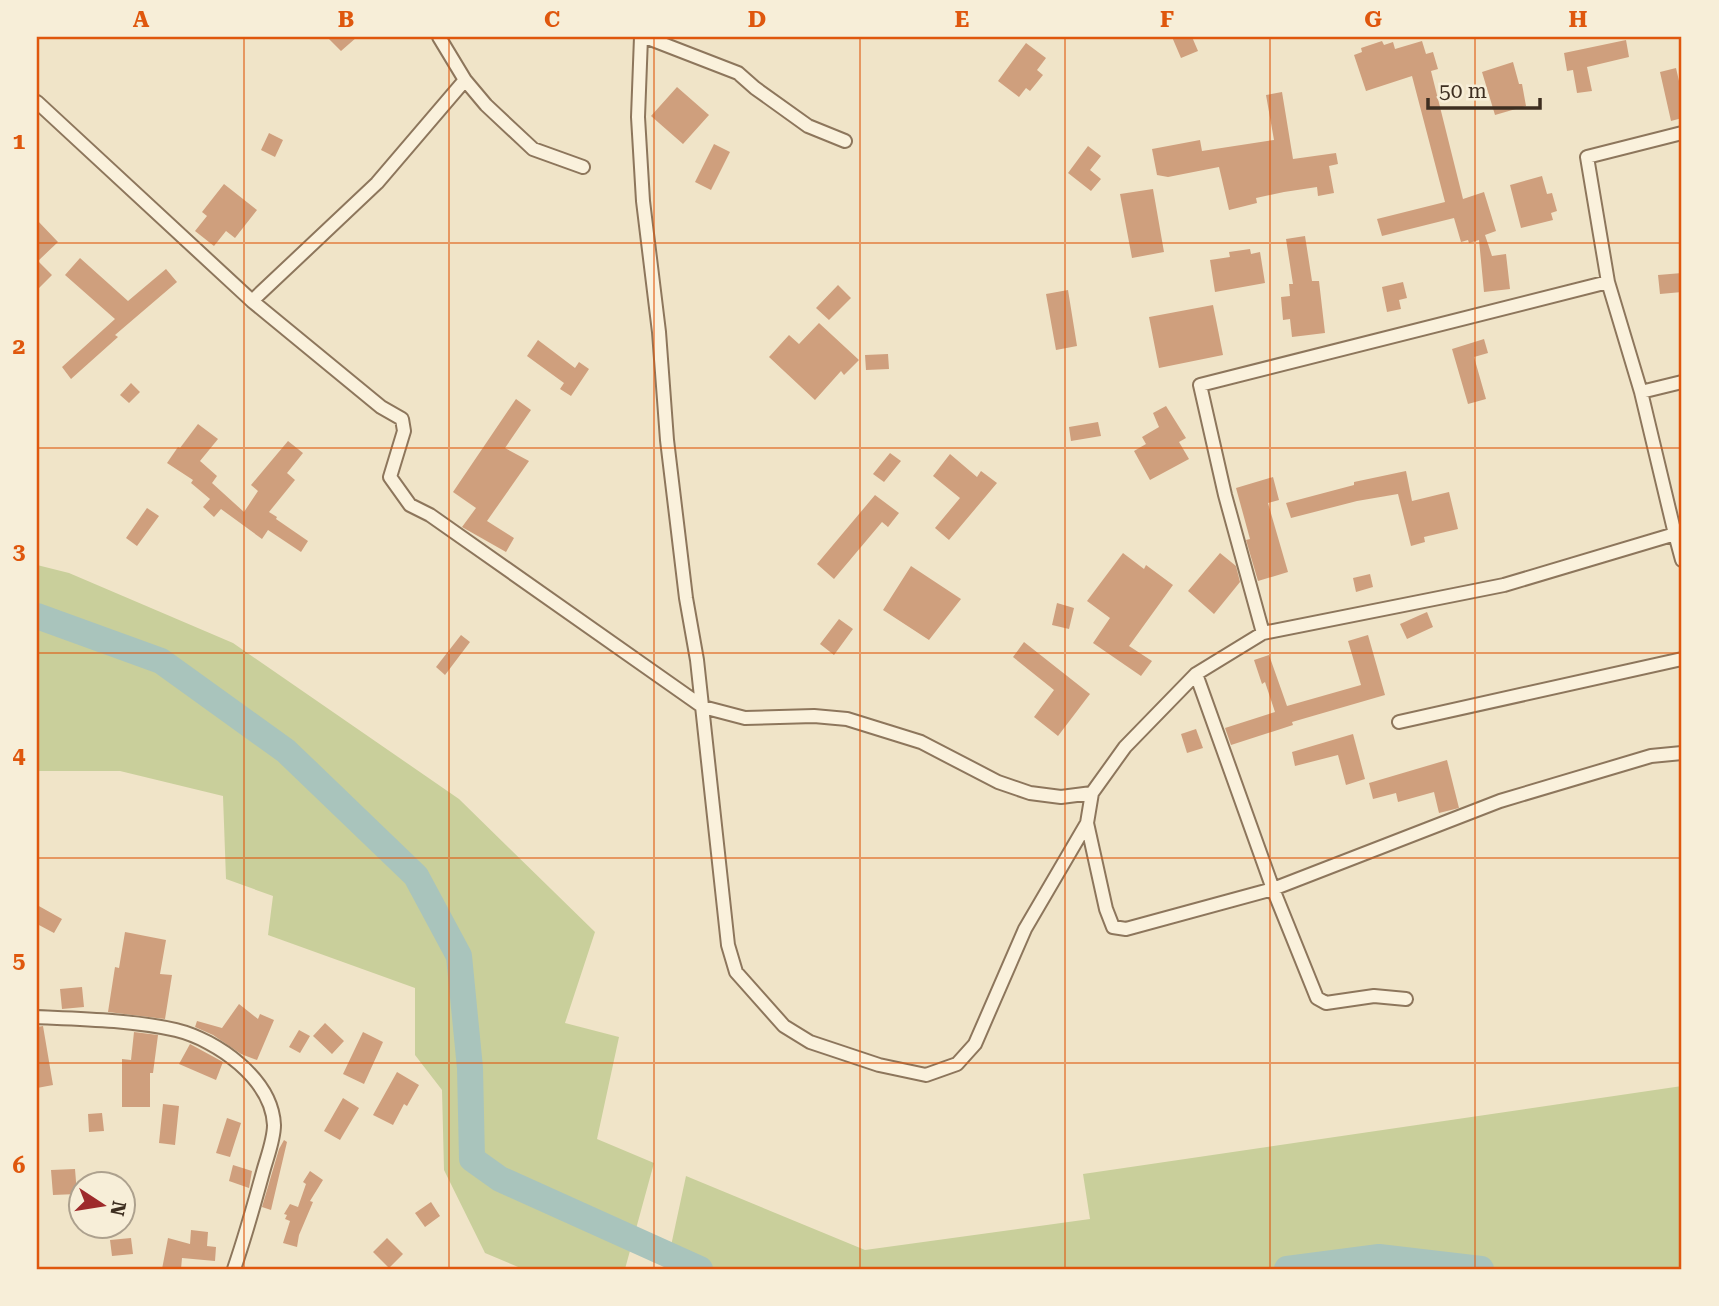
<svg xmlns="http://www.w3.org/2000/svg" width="1719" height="1306" font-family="'Roboto Serif',serif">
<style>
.green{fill:#c9cf9b}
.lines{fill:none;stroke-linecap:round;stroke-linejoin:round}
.river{stroke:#a9c4bc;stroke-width:26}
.building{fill:#cf9f7d}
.street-casing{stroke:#8d765c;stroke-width:16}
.street{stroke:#faf1dc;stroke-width:12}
.grid{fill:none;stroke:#df570d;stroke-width:2;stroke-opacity:0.55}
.neatline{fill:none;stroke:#df570d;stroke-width:2.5}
.grid-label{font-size:23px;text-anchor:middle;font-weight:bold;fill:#df570d}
</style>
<rect width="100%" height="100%" fill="#f0e4c8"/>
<path class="green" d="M 37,565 L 69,573 L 233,643 L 459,799 L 595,932 L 565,1023 L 619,1037 L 597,1139 L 654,1163 L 625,1269 L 523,1269 L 485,1253 L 444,1170 L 442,1090 L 415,1055 L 415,988 L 268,935 L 273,896 L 226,879 L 223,796 L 120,771 L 37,771 Z
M 1682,1086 L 1682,1269 L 666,1269 L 686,1176 L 865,1250 L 1090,1219 L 1083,1174 Z"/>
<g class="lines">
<path class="river" d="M 37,616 L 161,661 L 286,751 L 416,876 L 459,956 L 470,1068 L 472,1159 L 500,1179 L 700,1269
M 1287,1269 L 1379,1257 L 1481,1269"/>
</g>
<path class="building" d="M 327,37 L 357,37 L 341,51 Z
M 1172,37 L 1192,37 L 1198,51 L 1181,58 Z
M 1626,40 L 1629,57 L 1587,67 L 1592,91 L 1577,93 L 1573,70 L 1567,71 L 1564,53 Z
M 1382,41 L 1384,45 L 1393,42 L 1395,49 L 1422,41 L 1426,54 L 1433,52 L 1438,69 L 1431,71 L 1463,199 L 1484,192 L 1496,231 L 1485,235 L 1492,256 L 1506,254 L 1510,289 L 1484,292 L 1479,240 L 1469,243 L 1468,240 L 1461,242 L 1454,218 L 1382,236 L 1377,219 L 1445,202 L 1412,76 L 1366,91 L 1354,55 L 1362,52 L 1361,48 Z
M 1026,43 L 1046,58 L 1037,70 L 1043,75 L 1030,91 L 1026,88 L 1019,97 L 998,81 Z
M 1513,62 L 1519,84 L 1522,84 L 1526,106 L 1495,115 L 1482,72 Z
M 1676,68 L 1682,94 L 1682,118 L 1671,121 L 1660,72 Z
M 677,87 L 709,115 L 683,144 L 651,116 Z
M 1282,92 L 1293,159 L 1336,153 L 1338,164 L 1329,166 L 1334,193 L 1318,196 L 1317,187 L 1284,192 L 1256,198 L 1257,203 L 1229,210 L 1219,167 L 1168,177 L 1157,175 L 1152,149 L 1200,140 L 1202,151 L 1274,140 L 1266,95 Z
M 269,133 L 283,140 L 275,157 L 261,150 Z
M 714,144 L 730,152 L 711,190 L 695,182 Z
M 1088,146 L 1101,156 L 1090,170 L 1101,179 L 1091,191 L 1068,173 Z
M 1542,176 L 1547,194 L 1552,193 L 1557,211 L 1551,213 L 1553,220 L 1521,228 L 1510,185 Z
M 224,184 L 257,210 L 235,238 L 226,231 L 214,246 L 195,231 L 207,216 L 202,212 Z
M 1153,189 L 1164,252 L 1132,258 L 1120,194 Z
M 37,220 L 58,242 L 38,261 L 52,275 L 37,290 Z
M 1305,236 L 1312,281 L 1319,281 L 1325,333 L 1292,337 L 1290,319 L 1283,320 L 1281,297 L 1290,296 L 1289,284 L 1293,284 L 1286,239 Z
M 1250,249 L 1251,254 L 1260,252 L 1265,283 L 1215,292 L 1210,260 L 1230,257 L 1229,252 Z
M 80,258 L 128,301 L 166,269 L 177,282 L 115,335 L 118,337 L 71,379 L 62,367 L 115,319 L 65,275 Z
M 1682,273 L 1682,292 L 1660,294 L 1658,275 Z
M 1403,282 L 1407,298 L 1399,300 L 1401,309 L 1387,312 L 1382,287 Z
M 838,285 L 851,298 L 829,320 L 816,308 Z
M 1068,290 L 1077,346 L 1056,350 L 1046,294 Z
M 1213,305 L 1223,355 L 1159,368 L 1149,317 Z
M 819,323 L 859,360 L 844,375 L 841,371 L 815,400 L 769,357 L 789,335 L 799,344 Z
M 1484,339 L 1488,353 L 1474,357 L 1486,399 L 1468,404 L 1452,349 Z
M 538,340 L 575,368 L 579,362 L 589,369 L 571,396 L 560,389 L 564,383 L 527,356 Z
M 888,354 L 889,369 L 866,370 L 865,355 Z
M 131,383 L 140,392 L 129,403 L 120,395 Z
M 516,399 L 531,410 L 505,448 L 529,461 L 487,521 L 514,538 L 506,552 L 462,527 L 476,508 L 453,492 Z
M 1166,406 L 1186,438 L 1179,442 L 1189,459 L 1150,480 L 1134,451 L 1146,444 L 1142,437 L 1159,427 L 1153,413 Z
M 1098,422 L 1101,436 L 1071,441 L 1069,427 Z
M 198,424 L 218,439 L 200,461 L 217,476 L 212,483 L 244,512 L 258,491 L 251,485 L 288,441 L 303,453 L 287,473 L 295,480 L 269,512 L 277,517 L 276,519 L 308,541 L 301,552 L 268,530 L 262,539 L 221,509 L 214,517 L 203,507 L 210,499 L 191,483 L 193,480 L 167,463 L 178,447 L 180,448 Z
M 890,453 L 901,461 L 884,482 L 873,474 Z
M 950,454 L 977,477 L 981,471 L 997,483 L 949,540 L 935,528 L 960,498 L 933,476 Z
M 1406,471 L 1412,501 L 1449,492 L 1458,529 L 1424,537 L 1425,542 L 1411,546 L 1398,494 L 1357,501 L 1291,518 L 1286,503 L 1354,485 L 1354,482 Z
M 1273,477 L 1279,500 L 1268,503 L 1288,572 L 1258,581 L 1246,540 L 1250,539 L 1236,488 Z
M 875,495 L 899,513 L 888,527 L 882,522 L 834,579 L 817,564 Z
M 147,508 L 159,516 L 137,546 L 126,538 Z
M 1123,553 L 1144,569 L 1146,565 L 1173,585 L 1129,646 L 1152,661 L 1141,676 L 1093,643 L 1110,618 L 1087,601 Z
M 1220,553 L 1236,566 L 1240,582 L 1214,614 L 1188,591 Z
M 911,566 L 961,599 L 929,640 L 883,610 Z
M 1370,574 L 1373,587 L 1356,592 L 1353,578 Z
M 1057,603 L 1074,608 L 1069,629 L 1052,625 Z
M 1427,612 L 1433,627 L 1407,639 L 1400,624 Z
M 839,619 L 853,629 L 834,655 L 820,644 Z
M 461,635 L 470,642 L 445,675 L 436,667 Z
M 1368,635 L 1385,695 L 1292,722 L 1293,725 L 1231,745 L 1225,728 L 1275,712 L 1265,682 L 1262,684 L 1254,660 L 1269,655 L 1287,706 L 1361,685 L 1348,641 Z
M 1024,642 L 1090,694 L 1058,736 L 1034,717 L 1054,690 L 1013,657 Z
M 1196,729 L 1203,748 L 1187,753 L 1181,734 Z
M 1353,734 L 1365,779 L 1346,785 L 1338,755 L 1295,766 L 1292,752 Z
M 1447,760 L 1459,808 L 1439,813 L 1434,792 L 1398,802 L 1396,793 L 1373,799 L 1369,783 Z
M 37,905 L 62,919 L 54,933 L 37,924 Z
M 125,932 L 166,940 L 160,974 L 172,975 L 165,1019 L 108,1012 L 115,967 L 119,968 Z
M 82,987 L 84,1007 L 62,1009 L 60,989 Z
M 239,1004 L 258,1019 L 260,1014 L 274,1020 L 257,1060 L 241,1054 L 213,1035 L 195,1027 L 197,1021 L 222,1028 Z
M 325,1023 L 344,1041 L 332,1054 L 313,1036 Z
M 43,1026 L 53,1085 L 37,1088 L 37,1027 Z
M 299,1030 L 310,1036 L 300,1053 L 289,1047 Z
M 134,1032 L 158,1035 L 153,1073 L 150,1073 L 150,1107 L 122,1107 L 122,1059 L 131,1060 Z
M 363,1032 L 383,1042 L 364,1084 L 343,1074 Z
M 190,1044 L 223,1062 L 216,1080 L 179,1064 Z
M 397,1072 L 419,1085 L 407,1106 L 404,1104 L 393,1125 L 373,1115 Z
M 343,1098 L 359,1108 L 340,1140 L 324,1131 Z
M 163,1104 L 179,1106 L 175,1145 L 159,1143 Z
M 102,1113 L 104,1131 L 89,1132 L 88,1114 Z
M 227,1118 L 241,1123 L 230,1157 L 216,1153 Z
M 284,1140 L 287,1142 L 271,1210 L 262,1207 L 279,1149 Z
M 233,1165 L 252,1171 L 249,1188 L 229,1181 Z
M 75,1169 L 77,1194 L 53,1195 L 51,1170 Z
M 310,1171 L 323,1180 L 310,1201 L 313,1202 L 299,1235 L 297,1247 L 283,1243 L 290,1221 L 285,1219 L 287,1215 L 284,1214 L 290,1204 L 298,1207 L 306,1184 L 303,1182 Z
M 431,1202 L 440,1216 L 425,1227 L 415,1213 Z
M 191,1230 L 208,1232 L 207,1246 L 216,1247 L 215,1261 L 182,1258 L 181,1269 L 162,1269 L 168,1238 L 190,1244 Z
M 131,1238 L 133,1254 L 112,1256 L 110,1240 Z
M 387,1238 L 403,1254 L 389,1268 L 373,1252 Z"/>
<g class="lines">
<defs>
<path id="street" d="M 439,37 L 465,80 L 486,105 L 533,149 L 583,167
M 641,37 L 638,117 L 643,201 L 659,332 L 667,440 L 686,598 L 697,660 L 728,945 L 736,972 L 784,1026 L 810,1042 L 879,1065 L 926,1075 L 957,1064 L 975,1044 L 1025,929 L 1087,823 L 1092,793
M 645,37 L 738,73 L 755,88 L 808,126 L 845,141
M 37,102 L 252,301 L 381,407 L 402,419 L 404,431 L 390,477 L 410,505 L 430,515 L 703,707 L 745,718 L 814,716 L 847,719 L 921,742 L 998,782 L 1030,793 L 1061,797 L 1092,793 L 1125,747 L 1196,674 L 1263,633 L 1225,495 L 1200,385 L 1608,282 L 1587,157 L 1682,133
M 252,301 L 377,183 L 465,80
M 1641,392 L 1682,382
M 1675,534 L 1682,560
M 1263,633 L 1504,585 L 1675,534 L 1641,392 L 1608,282
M 1196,674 L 1273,889 L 1317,998 L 1326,1003 L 1374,996 L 1406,999
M 1399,722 L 1682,659
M 1087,823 L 1106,909 L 1113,927 L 1126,929 L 1273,889 L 1500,801 L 1651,756 L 1682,753
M 37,1017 C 82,1019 131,1020 176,1030 C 217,1040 272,1079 274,1125 C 274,1140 267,1157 263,1172 C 254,1205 245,1237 234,1269"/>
</defs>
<use href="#street" class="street-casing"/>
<use href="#street" class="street"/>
</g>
<path class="grid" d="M 244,37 L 244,1269M 449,37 L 449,1269M 654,37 L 654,1269M 860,37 L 860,1269M 1065,37 L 1065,1269M 1270,37 L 1270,1269M 1475,37 L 1475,1269M 37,243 L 1682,243M 37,448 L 1682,448M 37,653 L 1682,653M 37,858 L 1682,858M 37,1063 L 1682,1063"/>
<rect width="1719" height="1306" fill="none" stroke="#f7eed8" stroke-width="77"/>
<g transform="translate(102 1205) rotate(102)"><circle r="33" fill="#f7eed8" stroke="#ada18e" stroke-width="2"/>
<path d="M0-5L12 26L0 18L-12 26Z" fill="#9e2a2b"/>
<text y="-10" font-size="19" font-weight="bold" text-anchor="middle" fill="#3d2e20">N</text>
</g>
<path d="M1428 98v10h112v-10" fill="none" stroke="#3d2e20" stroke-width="3.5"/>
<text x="1439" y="98" font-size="21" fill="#3d2e20" stroke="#f7eed8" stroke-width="5" paint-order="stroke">50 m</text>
<rect x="38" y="38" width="1642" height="1230" class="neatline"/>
<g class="grid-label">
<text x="141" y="27">A</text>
<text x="346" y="27">B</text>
<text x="552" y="27">C</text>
<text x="757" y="27">D</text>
<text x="962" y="27">E</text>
<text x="1167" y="27">F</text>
<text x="1373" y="27">G</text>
<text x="1578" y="27">H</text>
<text x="19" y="149">1</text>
<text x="19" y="354">2</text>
<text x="19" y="559">3</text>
<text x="19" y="763">4</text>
<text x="19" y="968">5</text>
<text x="19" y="1173">6</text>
</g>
</svg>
